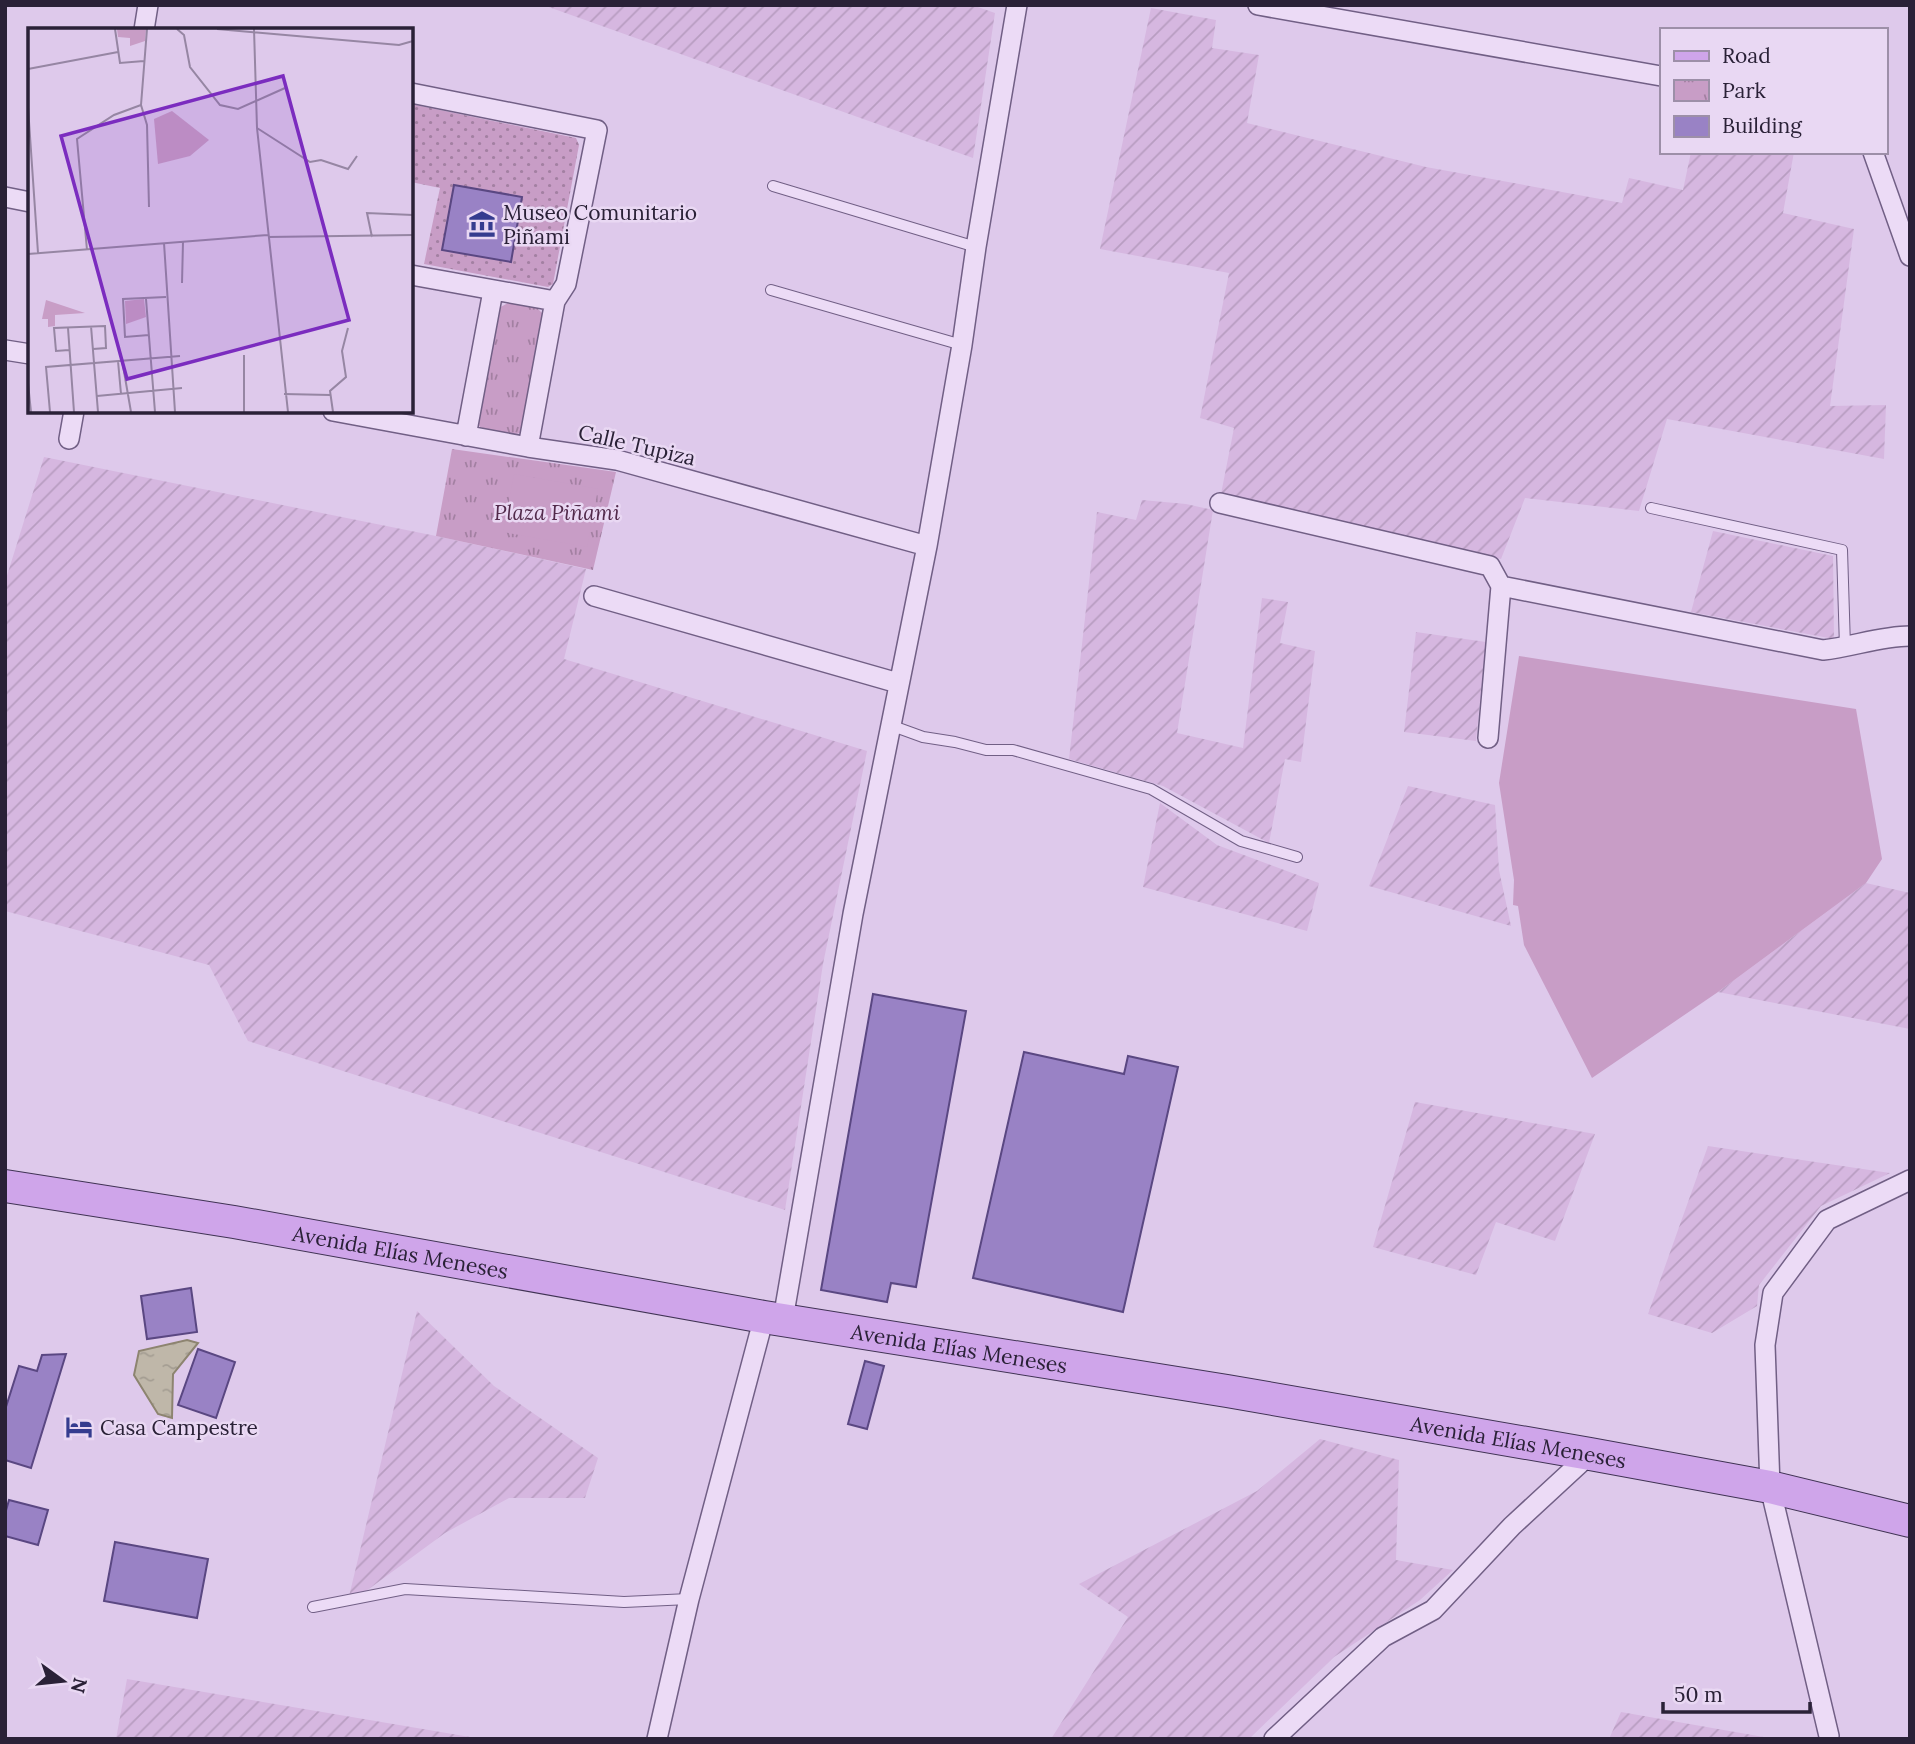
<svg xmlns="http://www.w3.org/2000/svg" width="1915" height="1744" font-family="Lora,serif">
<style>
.farmland{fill:url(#farmland-furrows)}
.grass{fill:url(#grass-dots)}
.park{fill:url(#park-tufts)}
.garden{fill:#c89dc6}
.water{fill:url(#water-ripples);stroke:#8d8470;stroke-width:2}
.building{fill:#9982c5;stroke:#5a4782;stroke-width:2}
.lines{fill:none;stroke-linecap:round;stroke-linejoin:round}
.service-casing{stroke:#715f85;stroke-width:12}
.minor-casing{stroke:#715f85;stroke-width:22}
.primary-casing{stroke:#403354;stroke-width:34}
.service{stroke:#ecdbf6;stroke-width:10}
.minor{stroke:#ecdbf6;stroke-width:19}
.primary{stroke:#cfa5ea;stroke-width:32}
.labels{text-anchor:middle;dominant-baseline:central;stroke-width:5;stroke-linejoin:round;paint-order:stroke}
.poi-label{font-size:21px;fill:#2a2137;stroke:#e9d8f3;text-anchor:start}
.street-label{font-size:21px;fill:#2a2137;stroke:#e9d8f3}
.park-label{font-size:21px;font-style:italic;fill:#522a4b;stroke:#e9d8f3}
.inset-road{fill:none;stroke:#9686a3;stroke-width:2}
.view{fill:#7b2cbf;fill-opacity:0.15;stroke:#7b2cbf;stroke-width:3.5}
.inset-edge{fill:none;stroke:#2a2137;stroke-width:3.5}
</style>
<defs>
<pattern id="farmland-furrows" width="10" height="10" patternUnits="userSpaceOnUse" patternTransform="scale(1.75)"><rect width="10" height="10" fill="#d6b7e0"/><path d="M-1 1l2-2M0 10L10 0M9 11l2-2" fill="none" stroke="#b89dc1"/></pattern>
<pattern id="grass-dots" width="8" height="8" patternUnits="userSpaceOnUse" patternTransform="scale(1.75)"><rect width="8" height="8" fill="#c89dc6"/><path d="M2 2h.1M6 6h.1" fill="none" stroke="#a380a2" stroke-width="1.8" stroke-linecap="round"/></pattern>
<pattern id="park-tufts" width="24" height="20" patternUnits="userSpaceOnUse" patternTransform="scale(1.75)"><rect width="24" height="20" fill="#c89dc6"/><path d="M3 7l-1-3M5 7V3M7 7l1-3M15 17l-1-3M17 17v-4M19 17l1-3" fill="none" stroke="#a380a2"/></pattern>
<pattern id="water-ripples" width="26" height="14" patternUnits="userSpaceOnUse" patternTransform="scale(1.75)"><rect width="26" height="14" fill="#bfb7a9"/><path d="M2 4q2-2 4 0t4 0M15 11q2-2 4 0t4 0" fill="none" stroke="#a49d92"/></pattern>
</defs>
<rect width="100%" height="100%" fill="#dec9eb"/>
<path class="farmland" d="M 543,5 L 972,5 L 995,13 L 973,158 Z
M 1151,8 L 1216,20 L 1212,48 L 1259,55 L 1247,123 L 1426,167 L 1622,203 L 1629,178 L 1683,190 L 1691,152 L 1794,152 L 1783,213 L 1854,229 L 1830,406 L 1886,405 L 1884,459 L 1667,419 L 1639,511 L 1525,498 L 1501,559 L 1221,494 L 1234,428 L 1200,418 L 1229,273 L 1100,249 Z
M 44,457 L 436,536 L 586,569 L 564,659 L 867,751 L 823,964 L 785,1210 L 248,1041 L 209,965 L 5,911 L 5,582 Z
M 1142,500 L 1186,504 L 1213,510 L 1177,733 L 1243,748 L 1262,598 L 1288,602 L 1280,643 L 1315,651 L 1301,762 L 1285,759 L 1269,843 L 1163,786 L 1069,759 L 1097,512 L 1136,520 Z
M 1713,531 L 1833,556 L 1834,639 L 1691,612 Z
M 1416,632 L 1486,642 L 1476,741 L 1404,732 Z
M 1408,786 L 1495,805 L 1499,870 L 1511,926 L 1369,886 Z
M 1160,803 L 1217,845 L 1319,883 L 1307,931 L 1143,887 Z
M 1866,883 L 1910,893 L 1910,1029 L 1718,992 Z
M 1415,1102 L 1595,1134 L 1555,1241 L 1496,1222 L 1476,1275 L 1373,1247 Z
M 1708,1146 L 1890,1173 L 1821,1206 L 1759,1285 L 1757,1306 L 1712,1333 L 1648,1314 Z
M 417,1311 L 494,1386 L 598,1458 L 585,1498 L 509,1498 L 445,1533 L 347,1605 Z
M 1320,1439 L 1399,1460 L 1396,1560 L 1453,1570 L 1420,1600 L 1334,1657 L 1249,1739 L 1051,1739 L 1128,1617 L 1079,1584 L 1257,1491 Z
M 127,1679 L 482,1739 L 116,1739 Z
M 1621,1712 L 1775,1739 L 1609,1739 Z"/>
<path class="grass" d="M 411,104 L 576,138 L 579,145 L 553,284 L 548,287 L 424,264 L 440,188 L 411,182 Z"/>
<path class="park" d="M 508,303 L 537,308 L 545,316 L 521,433 C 509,436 491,431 480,427 L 477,422 L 497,309 Z
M 452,449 L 616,472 L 593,570 L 436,536 Z"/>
<path class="garden" d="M 514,474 L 598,489 L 587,547 L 503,532 Z
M 1519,656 L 1856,709 L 1882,859 L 1866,883 L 1718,992 L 1592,1078 L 1524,945 L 1518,906 L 1513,905 L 1514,880 L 1499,783 Z"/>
<path class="water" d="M 187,1340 L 198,1343 L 173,1374 L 172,1418 L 158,1414 L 134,1375 L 139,1351 Z"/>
<path class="building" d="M 454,185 L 522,197 L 511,262 L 442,250 Z
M 873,994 L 966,1011 L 916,1287 L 891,1283 L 887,1302 L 821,1290 Z
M 1024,1052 L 1124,1074 L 1128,1056 L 1178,1067 L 1123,1312 L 973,1278 Z
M 191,1288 L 197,1332 L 147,1339 L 141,1296 Z
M 198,1349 L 235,1362 L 216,1418 L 178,1405 Z
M 66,1354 L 31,1468 L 5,1460 L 5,1410 L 19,1366 L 37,1371 L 42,1355 Z
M 865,1361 L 884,1366 L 867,1429 L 848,1424 Z
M 9,1500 L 48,1510 L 38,1545 L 5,1536 L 5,1514 Z
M 115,1542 L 208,1559 L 197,1618 L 104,1601 Z"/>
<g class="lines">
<defs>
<path id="service" d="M 773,186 L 976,247
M 771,290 L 962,345
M 1651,508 L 1842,550 L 1845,647
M 890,725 L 923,737 L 955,742 L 986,750 L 1013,750 L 1151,789 L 1241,841 L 1297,857
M 313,1607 L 405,1589 L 624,1602 L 689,1599"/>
<path id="minor" d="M 1258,5 L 1661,76
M 144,30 L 148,5
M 411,93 L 597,130 L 566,284 L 555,301 L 528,447
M 1873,152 L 1910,256
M 5,197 L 30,202
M 411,275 L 555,301
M 5,350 L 30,354
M 333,411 L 528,447 L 617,460 L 927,546
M 466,436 L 493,291
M 69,439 L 74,411
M 1220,503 L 1490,566 L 1501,586 L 1488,738
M 1501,586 L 1823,650 C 1852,647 1881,636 1910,636
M 594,596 L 898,683
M 783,1319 L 853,914 L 927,546 L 962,345 L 976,247 L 1017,5
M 1829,1736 L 1770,1487 L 1765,1345 L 1773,1293 L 1827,1220 L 1910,1180
M 657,1739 L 689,1599 L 764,1317
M 1274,1739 L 1383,1637 L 1433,1610 L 1512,1526 L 1590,1454"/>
<g id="primary">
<path id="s1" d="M 5,1186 L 234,1222 L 764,1317 L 1227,1391 L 1590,1454 L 1770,1487 L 1910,1521"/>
</g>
</defs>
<use href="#service" class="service-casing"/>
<use href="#minor" class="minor-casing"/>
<use href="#primary" class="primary-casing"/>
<use href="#service" class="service"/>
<use href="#minor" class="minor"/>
<use href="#primary" class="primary"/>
</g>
<defs>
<symbol id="museum-bare" viewBox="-9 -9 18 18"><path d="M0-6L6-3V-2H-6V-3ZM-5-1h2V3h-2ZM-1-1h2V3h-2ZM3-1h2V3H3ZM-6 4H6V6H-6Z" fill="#353c8f" stroke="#e9d8f3" stroke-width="2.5" paint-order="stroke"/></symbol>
<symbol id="hotel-bare" viewBox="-9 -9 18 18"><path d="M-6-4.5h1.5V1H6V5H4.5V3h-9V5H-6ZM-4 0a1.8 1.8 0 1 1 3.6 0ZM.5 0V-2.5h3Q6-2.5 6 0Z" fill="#353c8f" stroke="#e9d8f3" stroke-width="2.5" paint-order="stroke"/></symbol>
</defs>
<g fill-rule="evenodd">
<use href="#museum-bare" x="463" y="205" width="38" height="38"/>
<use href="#hotel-bare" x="60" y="1408" width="38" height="38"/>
</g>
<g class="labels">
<g class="poi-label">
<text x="503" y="212">Museo Comunitario<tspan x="503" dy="24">Piñami</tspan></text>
<text x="100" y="1427">Casa Campestre</text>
</g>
<g class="street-label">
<text transform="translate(637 445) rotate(13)">Calle Tupiza</text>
<text stroke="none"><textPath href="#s1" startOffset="401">Avenida Elías Meneses</textPath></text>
<text stroke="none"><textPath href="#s1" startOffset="968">Avenida Elías Meneses</textPath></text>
<text stroke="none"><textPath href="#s1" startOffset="1535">Avenida Elías Meneses</textPath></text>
</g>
<g class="park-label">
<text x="557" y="512">Plaza Piñami</text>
</g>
</g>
<g transform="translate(28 28)">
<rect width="385" height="385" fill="#dec9eb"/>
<path d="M 116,271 L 118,289 L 98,296 L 97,273 Z" fill="#c89dc6"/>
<path d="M 89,1 L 118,1 L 117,13 L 102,18 L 102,10 L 90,9 ZM 18,272 L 57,285 L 27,287 L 27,298 L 20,299 L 20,291 L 14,291 Z" fill="#c89dc6"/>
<path d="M 144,83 L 181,112 L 162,128 L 130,136 L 126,91 Z" fill="#c89dc6"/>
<path class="inset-road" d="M 87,1 L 92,35 L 116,33M 149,1 L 156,7 L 162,39 L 192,77 L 210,81 L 257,60M 189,1 L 371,17 L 385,13M 226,1 L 229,100 L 260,384M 0,41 L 90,24M 113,77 L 119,97 L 121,179M 0,79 L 10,225M 229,100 L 282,134 L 293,132 L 320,141 L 329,128M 240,209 L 385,207M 344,209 L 339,185 L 385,187M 136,215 L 147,384M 59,222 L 49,111 L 86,87 L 113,77 L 119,1M 0,226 L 240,207M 154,255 L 155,214M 118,271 L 127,384M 63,298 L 70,384M 40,300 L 46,384M 121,307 L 97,309 L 95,271 L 138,269M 41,322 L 28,323 L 26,300 L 77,298 L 78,320 L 65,321M 216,327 L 216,384M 94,332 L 103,384M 90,333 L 93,366M 0,355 L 3,384M 256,366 L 302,367M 69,368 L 154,360M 22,384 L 18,339 L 152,328M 305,384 L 302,363 L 318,349 L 314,323 L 320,300"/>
<path class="view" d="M 255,48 L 321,292 L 99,351 L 33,108 Z"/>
<rect width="385" height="385" class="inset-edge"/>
</g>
<rect width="1915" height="1744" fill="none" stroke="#2a2137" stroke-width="14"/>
<rect x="1660" y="28" width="228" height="126" fill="#e9d8f3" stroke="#9d8fa8" stroke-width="2"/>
<rect x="1674" y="51" width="35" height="10" fill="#cfa5ea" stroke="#9d8fa8" stroke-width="2"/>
<text x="1722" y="63" font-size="21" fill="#2a2137">Road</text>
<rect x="1674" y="80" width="35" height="21" fill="url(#park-tufts)" stroke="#9d8fa8" stroke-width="2"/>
<text x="1722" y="98" font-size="21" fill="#2a2137">Park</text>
<rect x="1674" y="116" width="35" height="21" fill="#9982c5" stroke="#9d8fa8" stroke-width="2"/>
<text x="1722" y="133" font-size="21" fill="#2a2137">Building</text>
<g transform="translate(63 1681) rotate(105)" stroke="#e9d8f3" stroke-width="5" paint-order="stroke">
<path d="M0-5L12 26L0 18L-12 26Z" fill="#2a2137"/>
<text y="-10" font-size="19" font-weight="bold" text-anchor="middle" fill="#2a2137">N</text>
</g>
<path d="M1663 1702v10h147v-10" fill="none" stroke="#2a2137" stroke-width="3.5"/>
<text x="1674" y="1702" font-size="21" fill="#2a2137" stroke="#e9d8f3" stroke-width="5" paint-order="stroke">50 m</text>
</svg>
